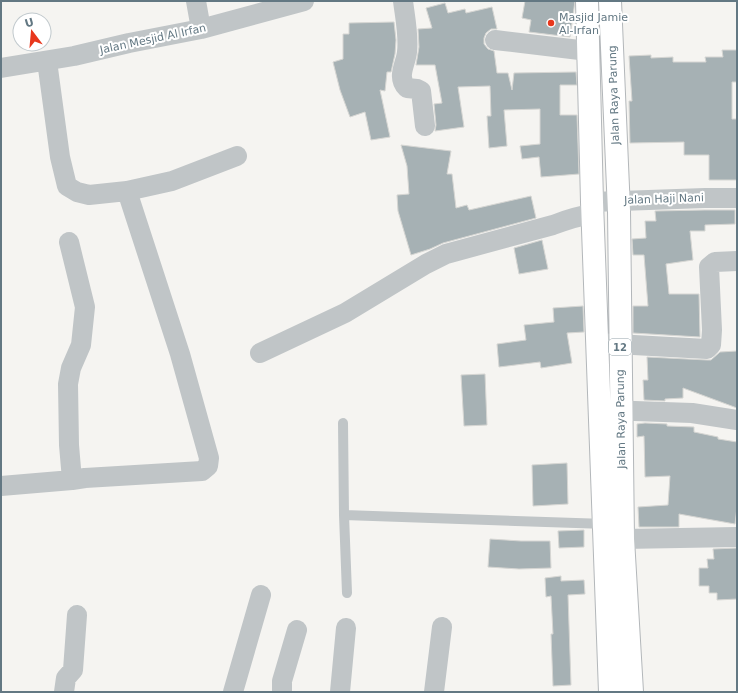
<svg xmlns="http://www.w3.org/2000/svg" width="738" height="693" font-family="'DejaVu Sans',sans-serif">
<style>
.building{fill:#a6b1b4;stroke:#d6d6d3}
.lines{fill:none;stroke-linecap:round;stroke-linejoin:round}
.highway-casing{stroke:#b3b7ba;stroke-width:24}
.lane{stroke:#c0c5c7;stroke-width:10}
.street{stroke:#c0c5c7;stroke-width:20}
.highway{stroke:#fff;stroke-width:22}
.poi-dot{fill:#e8371d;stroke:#fff;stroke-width:1.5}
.labels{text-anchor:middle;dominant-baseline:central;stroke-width:4;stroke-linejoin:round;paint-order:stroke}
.shield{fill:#fff;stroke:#92a0a8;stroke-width:1}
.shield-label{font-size:10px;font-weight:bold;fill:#637883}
.poi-label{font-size:11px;fill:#637883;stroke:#fff;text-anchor:start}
.street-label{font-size:11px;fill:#637883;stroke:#fff}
</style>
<rect width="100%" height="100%" fill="#f5f4f1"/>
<path class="building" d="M 525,1 L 575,1 L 570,37 L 529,32 L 531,20 L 522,18 Z
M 445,3 L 448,13 L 465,9 L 466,13 L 492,7 L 497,29 L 491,29 L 486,33 L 484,38 L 484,44 L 488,49 L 494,51 L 497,73 L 508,73 L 512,90 L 514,73 L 576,72 L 577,85 L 560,85 L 560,115 L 577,115 L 579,174 L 541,177 L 539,157 L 522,159 L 520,146 L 540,144 L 540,109 L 504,110 L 507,146 L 489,148 L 487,116 L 491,116 L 490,86 L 458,87 L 464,127 L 435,131 L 436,125 L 434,104 L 442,103 L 435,65 L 416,65 L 419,47 L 418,29 L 432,28 L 426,8 Z
M 394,22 L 396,40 L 395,54 L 391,72 L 387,72 L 385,91 L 380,90 L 390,137 L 371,140 L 365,112 L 350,117 L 340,90 L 333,62 L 343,59 L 343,34 L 349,34 L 349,23 Z
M 722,50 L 737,50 L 737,82 L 732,82 L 732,119 L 737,119 L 737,180 L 709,180 L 709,155 L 684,155 L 684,142 L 630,143 L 629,101 L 632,101 L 629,56 L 651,55 L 651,58 L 673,57 L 673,62 L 706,62 L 705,57 L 723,57 Z
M 401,145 L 451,151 L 447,174 L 452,174 L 456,208 L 467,205 L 469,210 L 531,196 L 536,218 L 443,243 L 430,249 L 411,255 L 398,211 L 397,195 L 409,194 L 407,166 Z
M 705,210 L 735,210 L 735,224 L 705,225 L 705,231 L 690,231 L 693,260 L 666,264 L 669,294 L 699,294 L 700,337 L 633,333 L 633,306 L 648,306 L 644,255 L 633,255 L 632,239 L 646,238 L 645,221 L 656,221 L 655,211 Z
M 542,240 L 548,269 L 519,274 L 514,248 Z
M 583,306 L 584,332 L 567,333 L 572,363 L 541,368 L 540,362 L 499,367 L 497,344 L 526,340 L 524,325 L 554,322 L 553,308 Z
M 737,351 L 737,408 L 683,388 L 683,398 L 665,399 L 665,401 L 644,400 L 643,380 L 648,380 L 647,357 L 707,360 L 711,360 L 720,352 Z
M 485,374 L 487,425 L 464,426 L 461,375 Z
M 645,423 L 667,424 L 667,426 L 694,427 L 694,432 L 718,437 L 718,439 L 737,442 L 737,507 L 735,524 L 679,514 L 679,527 L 639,527 L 638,507 L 668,505 L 670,476 L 645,477 L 644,436 L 637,437 L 637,424 Z
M 567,463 L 568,504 L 533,506 L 532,465 Z
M 584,530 L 584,547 L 559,548 L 558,531 Z
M 490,539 L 521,541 L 550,541 L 551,568 L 519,569 L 488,567 Z
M 737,548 L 737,599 L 717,600 L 717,593 L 709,593 L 709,586 L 699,586 L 699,568 L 708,568 L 707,559 L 714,559 L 713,549 Z
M 561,576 L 561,581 L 584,580 L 585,594 L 568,595 L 571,685 L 553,686 L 551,634 L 553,634 L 551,596 L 546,597 L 545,578 Z"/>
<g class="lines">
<defs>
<path id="highway" d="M 587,1 L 592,202 L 610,692
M 610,1 L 619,211 L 623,539 L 632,692"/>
</defs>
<use href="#highway" class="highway-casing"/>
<path class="lane" d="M 343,423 L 344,515
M 347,593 L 344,515 L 606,524"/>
<path class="street" d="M 196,1 L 201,29
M 403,1 C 405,17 409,36 407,52 C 406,64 396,77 407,88 L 417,89 L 421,91 L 425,126
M 495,40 L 588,51
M 47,61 L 60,157 L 67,186 L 77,192 L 89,195 L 127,191 L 172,181 L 237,156
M 1,68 L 74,56 L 129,43 L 201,29 L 304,1
M 592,202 L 705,198 L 737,198
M 69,242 L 85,307 L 81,345 L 71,368 L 68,384 L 69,445 L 72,480
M 597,343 L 707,349 L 711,345 L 712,330 L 709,267 L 715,262 L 737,261
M 260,353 L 345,313 L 426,264 L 446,254 L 553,225 C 566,220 578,216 592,214
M 606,410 L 692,413 L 737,420
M 1,486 L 72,480 L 85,478 L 202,471 L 208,466 L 209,458 L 180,354 L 127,191
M 623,539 L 737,537
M 64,692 L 66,678 L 73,670 L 77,615
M 233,692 L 261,595
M 282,692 L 282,681 L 297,630
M 340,692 L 346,628
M 434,692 L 442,627"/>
<use href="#highway" class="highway"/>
</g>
<circle class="poi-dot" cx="551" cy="23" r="4"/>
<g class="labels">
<rect class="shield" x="609" y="339" width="22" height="16" rx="3"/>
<g class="shield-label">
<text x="620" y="347">12</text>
</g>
<g class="poi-label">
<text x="559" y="17">Masjid Jamie<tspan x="559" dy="13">Al-Irfan</tspan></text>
</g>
<g class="street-label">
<text transform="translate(153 39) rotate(-12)">Jalan Mesjid Al Irfan</text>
<text transform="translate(614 95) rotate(-92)">Jalan Raya Parung</text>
<text transform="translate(664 199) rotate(-2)">Jalan Haji Nani</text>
<text transform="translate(621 419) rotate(-91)">Jalan Raya Parung</text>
</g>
</g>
<rect width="738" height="693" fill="none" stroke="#637883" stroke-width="4"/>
<g transform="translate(32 32) rotate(344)"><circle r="19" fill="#ffffff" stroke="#c1c9cd"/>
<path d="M0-3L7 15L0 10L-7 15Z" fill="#e8371d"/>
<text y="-6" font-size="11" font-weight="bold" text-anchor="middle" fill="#637883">U</text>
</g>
</svg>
